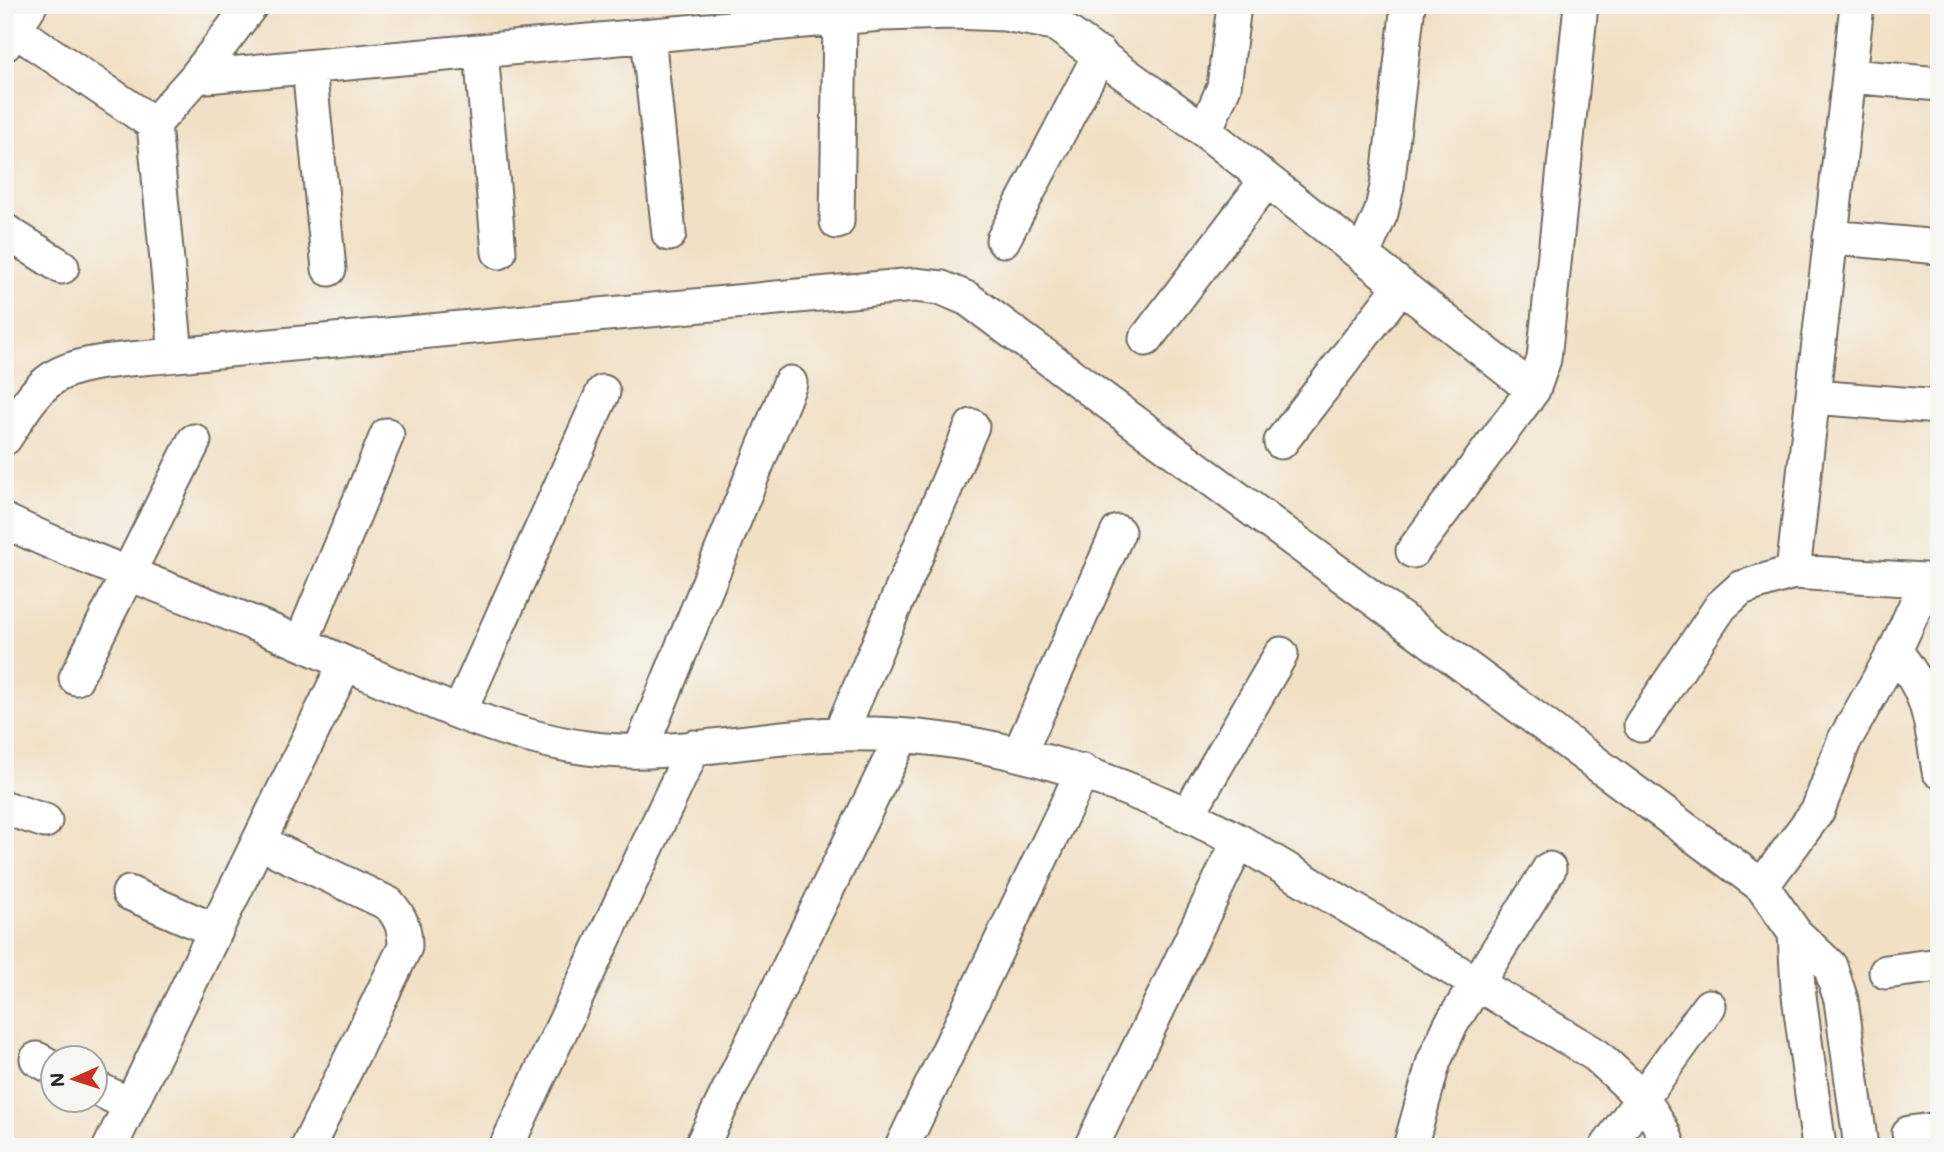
<svg xmlns="http://www.w3.org/2000/svg" width="1944" height="1152" font-family="Mali,sans-serif">
<style>
.lines{fill:none;stroke-linecap:round;stroke-linejoin:round}
.minor-casing{stroke:#706a61;stroke-width:37}
.minor{stroke:#fff;stroke-width:33}
</style>
<rect width="100%" height="100%" fill="#f6f6f2"/>
<filter id="ink" filterUnits="userSpaceOnUse"><feTurbulence type="fractalNoise" baseFrequency=".0143" numOctaves="2"/><feDisplacementMap in="SourceGraphic" scale="14" xChannelSelector="R" yChannelSelector="G"/><feConvolveMatrix kernelMatrix="1 2 1 2 8 2 1 2 1" color-interpolation-filters="sRGB"/></filter>
<filter id="wash" filterUnits="userSpaceOnUse"><feTurbulence type="fractalNoise" baseFrequency=".00686" numOctaves="4" result="noise"/><feDisplacementMap in="SourceGraphic" scale="28" xChannelSelector="R" yChannelSelector="G"/><feGaussianBlur stdDeviation="1.57" result="paint"/><feColorMatrix in="noise" values="0 0 0 0 0 0 0 0 0 0 0 0 0 0 0 0 0 1.4 0 .05"/><feComposite in="paint" operator="in"/></filter>
<g filter="url(#wash)">
<rect width="100%" height="100%" fill="#f1e0c4"/>
</g>
<g filter="url(#ink)">
<g class="lines">
<defs>
<path id="minor" d="M 15,30 L 154,124 L 176,355
M 648,36 L 669,234
M 5,44 L 30,5
M 481,52 L 499,252
M 309,67 L 329,269
M 1850,76 L 1939,84
M 196,77 L 881,14 L 953,12 L 1004,14 L 1054,23 L 1205,131 L 1533,390
M 154,124 L 196,77 L 251,5
M 1205,131 L 1224,87 L 1234,5
M 837,222 L 840,18
M 5,231 L 62,267
M 1830,237 L 1939,247
M 1003,240 L 1100,54
M 1363,254 L 1381,213 L 1387,187 L 1408,5
M 1146,339 L 1266,181
M 1814,397 L 1939,407
M 5,438 C 19,417 32,392 53,378 C 81,359 142,359 176,355 L 914,285 L 942,288 L 968,299 L 1762,886 L 1795,933 L 1830,966 L 1841,1000 L 1861,1147
M 1281,442 L 1401,286
M 5,521 C 101,567 203,600 300,643 C 390,682 490,735 587,748 C 672,760 757,735 841,734 C 982,731 1116,775 1239,841 L 1596,1055 C 1626,1082 1656,1107 1669,1147
M 1413,551 L 1533,390 L 1544,359 L 1581,5
M 1793,572 L 1857,5
M 301,643 L 387,435
M 1895,651 C 1931,695 1930,718 1939,771
M 76,678 L 194,441
M 460,711 L 603,392
M 1641,725 L 1721,606 L 1741,588 L 1793,572 L 1939,581
M 840,734 L 972,426
M 640,751 L 790,383
M 1020,752 L 1118,532
M 5,808 L 45,821
M 1188,814 L 1281,654
M 259,842 L 389,904 C 401,918 405,928 405,947 L 308,1147
M 1762,886 L 1818,810 L 1844,741 L 1895,651 L 1927,580
M 129,893 L 216,931
M 1795,933 L 1798,988 L 1819,1147
M 1886,972 L 1939,965
M 37,1059 L 52,1067
M 94,1087 L 130,1105
M 1909,1133 L 1939,1129
M 110,1147 L 345,664
M 506,1147 L 694,747
M 701,1147 L 902,736
M 902,1147 L 1083,771
M 1091,1147 L 1239,841
M 1410,1147 L 1434,1061 L 1450,1026 L 1549,869
M 1607,1147 L 1709,1006"/>
</defs>
<use href="#minor" class="minor-casing"/>
<use href="#minor" class="minor"/>
</g>
</g>
<rect width="1944" height="1152" fill="none" stroke="#f6f6f2" stroke-width="28"/>
<g transform="translate(74 1079) rotate(267)"><circle r="33" fill="#f6f6f2" stroke="#a5a5a2" stroke-width="2"/>
<path d="M0-5L12 26L0 18L-12 26Z" fill="#c8321e"/>
<text y="-10" font-size="19" font-weight="bold" text-anchor="middle" fill="#2b2b2b">N</text>
</g>
</svg>
